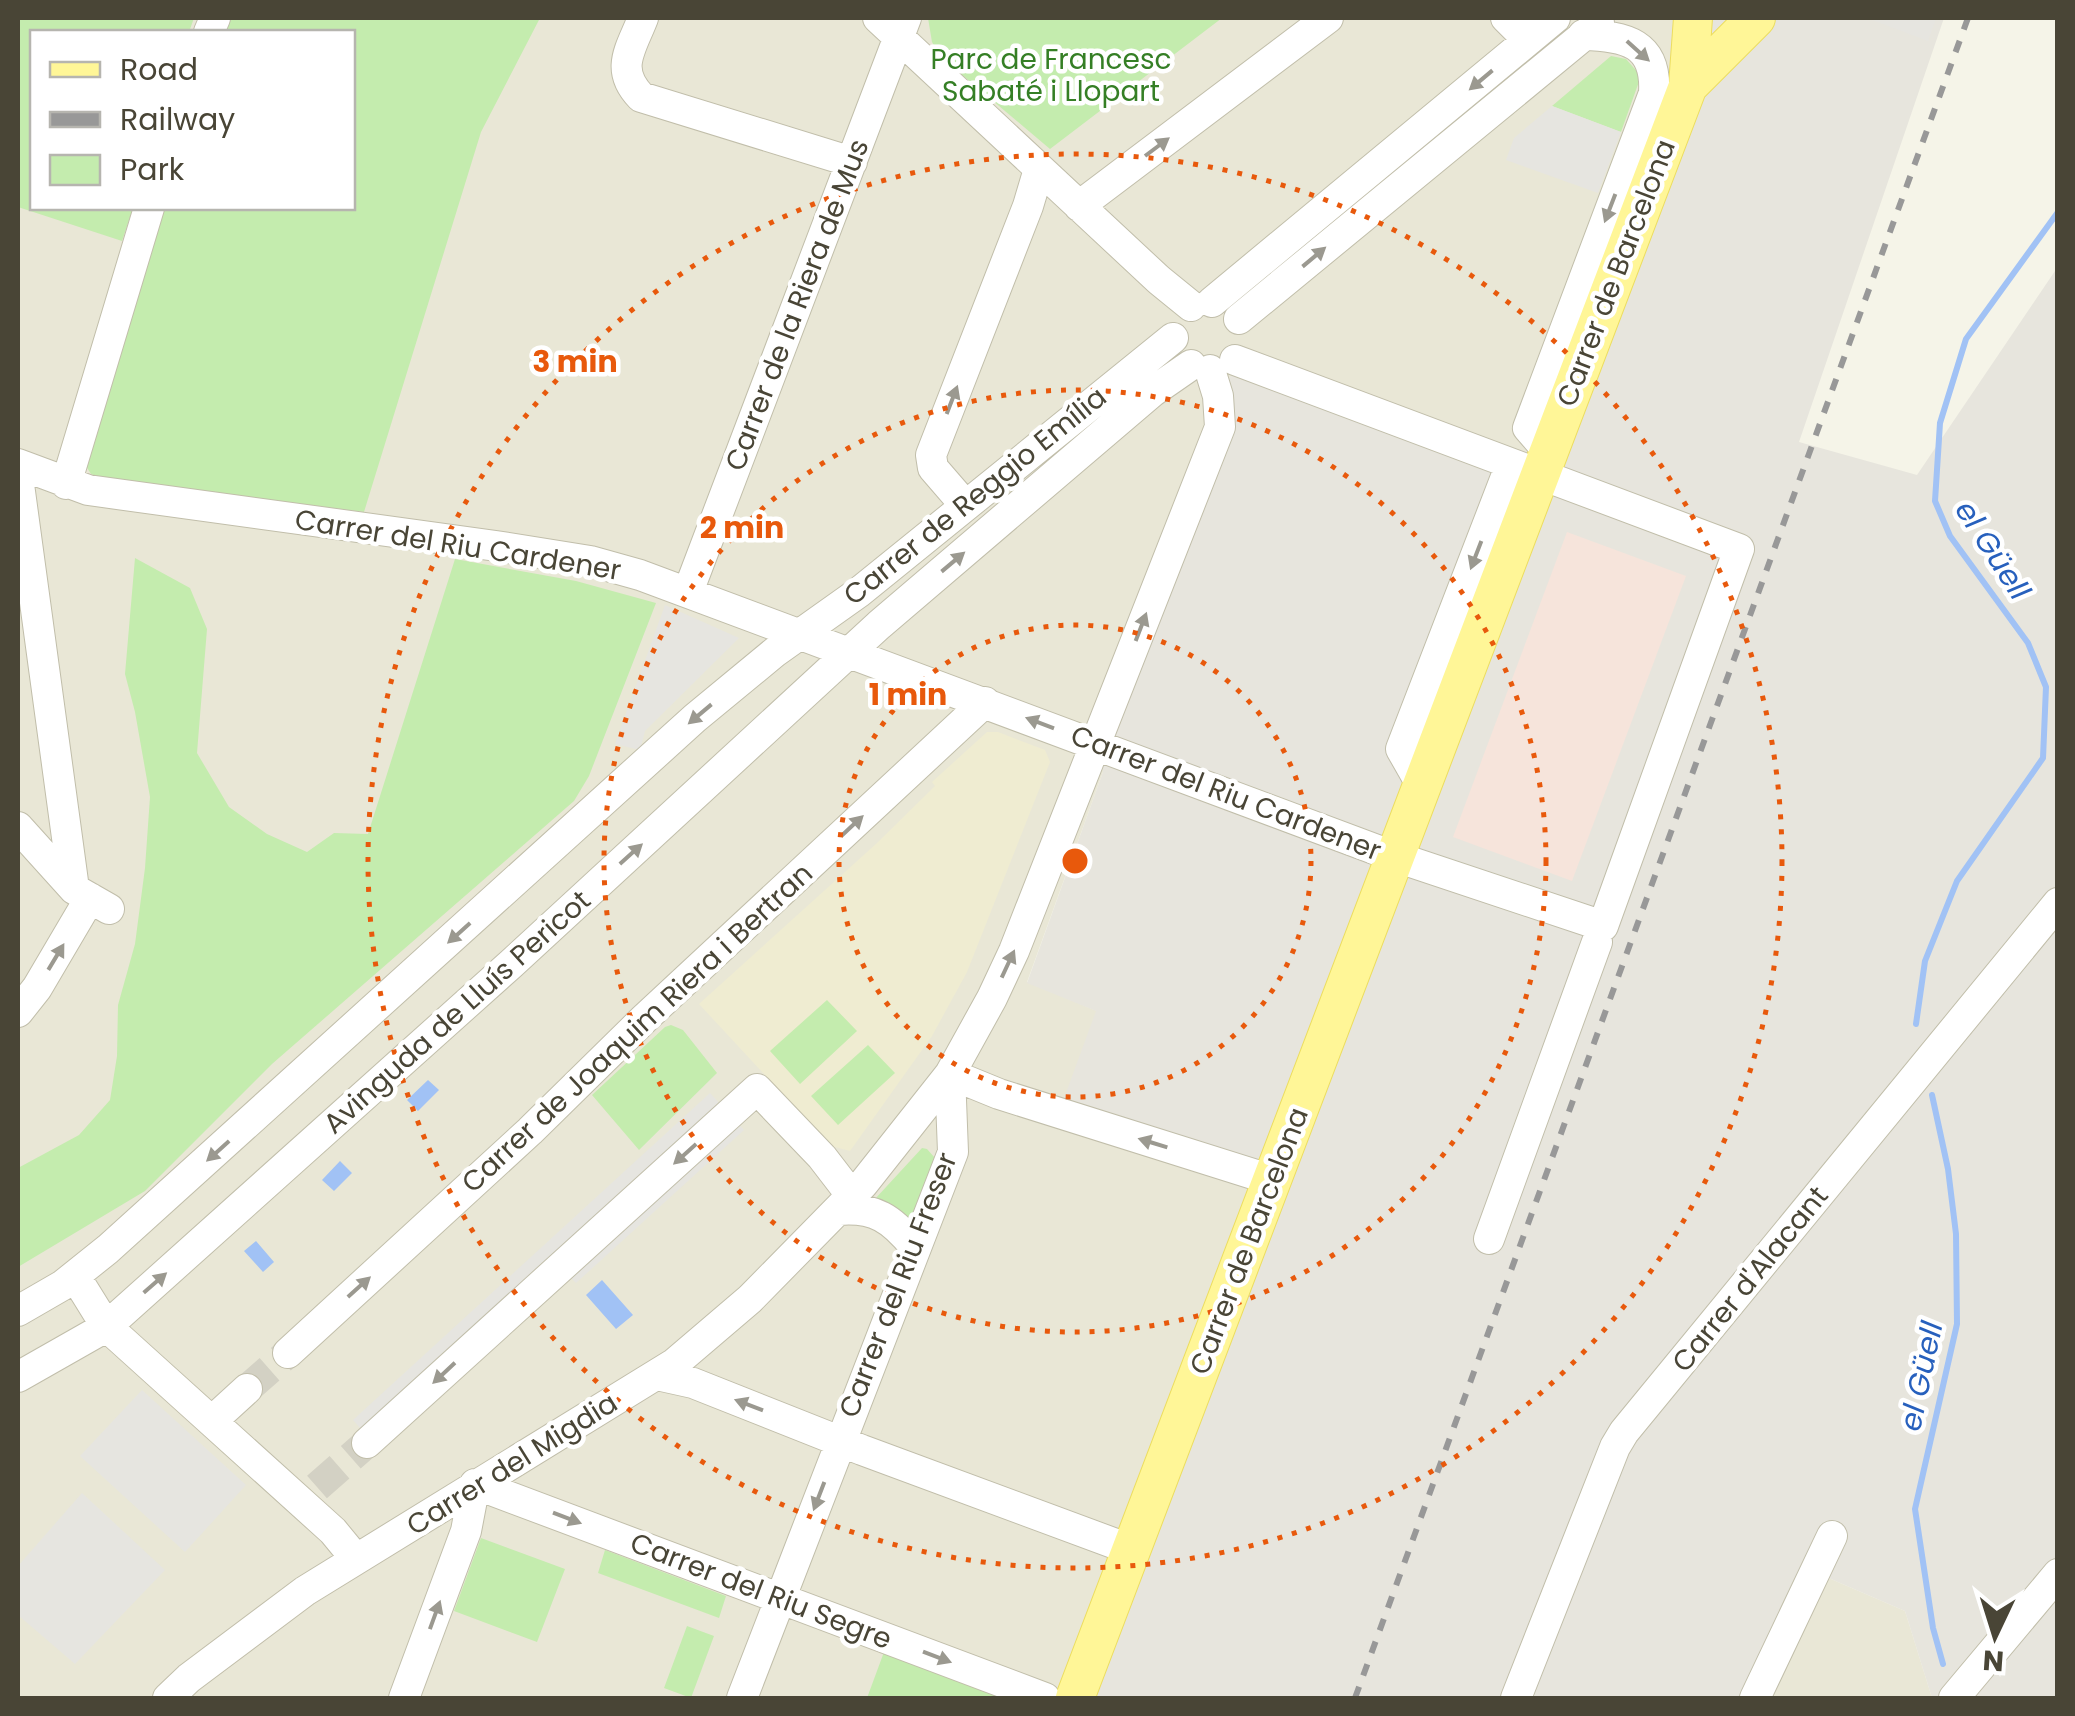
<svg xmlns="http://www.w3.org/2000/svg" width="2075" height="1716" font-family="Poppins,sans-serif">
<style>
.residential{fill:#e9e7d6;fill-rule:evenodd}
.industrial{fill:#e7e5dd}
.education{fill:#efecd1}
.medical{fill:#f6e4db}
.green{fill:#c4ecae}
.parking{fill:#e6e5e0}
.water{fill:#a1c2f5}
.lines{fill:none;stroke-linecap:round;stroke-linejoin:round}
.stream{stroke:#a1c2f5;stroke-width:6}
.minor-tunnel{stroke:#d3d1c4;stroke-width:30;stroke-dasharray:30 15;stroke-linecap:butt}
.minor-casing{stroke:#c1beaa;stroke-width:32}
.major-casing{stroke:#ecdd5f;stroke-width:40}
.minor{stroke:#fff;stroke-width:30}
.major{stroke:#fff697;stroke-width:38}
.rail{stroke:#989898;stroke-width:6;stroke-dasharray:12 12;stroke-linecap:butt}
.oneway{fill:#9b9990}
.ring{fill:none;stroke:#e8590c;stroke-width:5;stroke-dasharray:5 10}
.labels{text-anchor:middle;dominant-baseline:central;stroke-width:9;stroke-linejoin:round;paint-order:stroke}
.park-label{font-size:28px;fill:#357f25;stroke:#fff}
.street-label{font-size:28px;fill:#494536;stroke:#fff}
.water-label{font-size:30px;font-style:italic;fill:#2760bd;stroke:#fff}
.centre{fill:#e8590c;stroke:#fff;stroke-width:5}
.ring-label{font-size:30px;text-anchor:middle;font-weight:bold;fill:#e8590c;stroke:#fff;stroke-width:9;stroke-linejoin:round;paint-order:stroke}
</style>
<rect width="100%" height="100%" fill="#f5f4e8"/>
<path class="residential" d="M 18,18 L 1685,18 L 1692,79 L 1543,472 L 1103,711 L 1103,772 L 1027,982 L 1097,1011 L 1272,1181 L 1075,1698 L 18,1698 ZM 32,32 L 352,32 L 352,208 L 32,208 Z
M 1817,1573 L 1905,1611 L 1932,1698 L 1758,1698 Z"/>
<path class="industrial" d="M 1685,18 L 1944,18 L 1799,442 L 1917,475 L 2057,268 L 2057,1698 L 1932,1698 L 1905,1611 L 1817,1573 L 1758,1698 L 1075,1698 L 1272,1181 L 1059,1112 L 1096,1011 L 1027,983 L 1103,772 L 1103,711 L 1222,381 L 1254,364 L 1543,472 L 1692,79 Z"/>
<path class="education" d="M 987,732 L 998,732 L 1045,750 L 1050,762 L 967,972 L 932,1036 L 850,1151 L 831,1146 L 699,1004 L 877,843 L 935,786 L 932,782 Z"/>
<path class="medical" d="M 1567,532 L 1686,576 L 1572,881 L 1453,837 Z"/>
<path class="green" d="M 18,18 L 194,18 L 189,32 L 32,32 L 32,208 L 133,208 L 122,241 L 18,207 Z
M 231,18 L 540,18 L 481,132 L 364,512 L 102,478 L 91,474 L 86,466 L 162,208 L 352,208 L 352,32 L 225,32 Z
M 928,18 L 1222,18 L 1050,149 L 942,58 L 932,42 Z
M 1581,18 L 1588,18 L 1282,268 L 1279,265 Z
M 1611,56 L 1626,59 L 1641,76 L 1621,132 L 1552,106 Z
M 135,558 L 190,588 L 207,629 L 197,753 L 229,807 L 267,834 L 307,852 L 334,833 L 368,834 L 455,559 L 576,581 L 656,603 L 589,776 L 574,801 L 272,1064 L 145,1191 L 18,1267 L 18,1168 L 79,1135 L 110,1100 L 117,1056 L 118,1005 L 135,944 L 145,868 L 150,797 L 135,712 L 125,674 Z
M 827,1000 L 857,1031 L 800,1084 L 770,1051 Z
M 671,1025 L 683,1030 L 717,1073 L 639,1150 L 592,1095 L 665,1027 Z
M 868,1045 L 895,1073 L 838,1125 L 811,1096 Z
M 922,1148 L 927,1149 L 935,1158 L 912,1223 L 875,1199 Z
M 481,1538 L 565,1569 L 537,1642 L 454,1611 Z
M 605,1550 L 726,1596 L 719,1618 L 598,1573 Z
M 687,1626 L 714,1636 L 691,1698 L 664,1688 Z
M 884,1652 L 1013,1698 L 867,1698 Z"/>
<path class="parking" d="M 1867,18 L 1936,18 L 1928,41 Z
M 1552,106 L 1621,132 L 1598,193 L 1506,160 L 1514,138 Z
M 665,605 L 739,638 L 645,731 L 640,750 L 615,744 Z
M 710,1093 L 744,1130 L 576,1283 L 565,1272 L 375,1445 L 353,1420 Z
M 142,1390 L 246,1485 L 185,1552 L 80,1456 Z
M 82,1493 L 165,1570 L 75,1664 L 18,1615 L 18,1566 Z"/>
<path class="water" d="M 428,1080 L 439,1090 L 418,1111 L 407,1100 Z
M 340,1161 L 352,1173 L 334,1191 L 322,1180 Z
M 256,1241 L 274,1262 L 263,1272 L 244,1251 Z
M 602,1280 L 633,1315 L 616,1329 L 586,1295 Z"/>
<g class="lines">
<path class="stream" d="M 1916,1024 L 1925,961 L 1957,881 L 2043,758 L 2046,687 L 2028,643 L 1950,536 L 1935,501 L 1940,423 L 1966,339 L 2058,212
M 1932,1095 L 1948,1169 L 1956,1234 L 1957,1324 L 1915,1509 L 1933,1628 L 1943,1664"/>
<path class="minor-tunnel" d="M 247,1389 L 288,1353
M 317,1487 L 367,1443"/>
<defs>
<path id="minor" d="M 643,18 C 631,49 614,69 641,97 L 852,162
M 878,18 L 1159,280 L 1191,306
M 1506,18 L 1528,40
M 209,32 L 215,18
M 1079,206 L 1328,18
M 1212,302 L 1555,18
M 1239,319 L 1599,23
M 1548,451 L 1528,428 L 1654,93 C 1657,43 1626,36 1583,35
M 18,464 L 88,490 L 496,546 L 590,561 L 640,575 L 1393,856 L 1603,926 L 1739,549 L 1235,360
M 18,477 L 74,889
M 66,484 L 149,208
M 965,505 L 933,468 L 931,455 L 1028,206 L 1039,169
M 688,592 L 906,18
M 1421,784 L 1401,749 L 1511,464
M 18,827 L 74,889 L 109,909
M 18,1012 L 37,988 L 90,898
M 950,1074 L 999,1094 L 1272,1180
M 839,1210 C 875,1207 892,1219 914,1246
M 1489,1239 L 1597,942
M 75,1276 L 106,1326 L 333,1531 L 356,1559
M 18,1311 L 63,1285 L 108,1249 L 695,718 L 775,652 L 858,593 L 1173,338
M 288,1353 L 530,1131 L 644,1019 L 985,702
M 657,1375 L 693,1383 L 862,1450 L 1132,1550
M 18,1377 L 106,1327 L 511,964 L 879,625 L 1152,392 L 1191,365
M 212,1421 L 247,1389
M 367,1443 L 757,1089 L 822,1157 L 852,1196
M 475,1484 L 1045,1698
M 168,1698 L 189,1678 L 305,1591 L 675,1363 L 750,1299 L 863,1184 L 950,1074 L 992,998 L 1014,951 L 1220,427 L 1218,396 L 1210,370
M 404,1698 L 466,1531 L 475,1484
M 742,1698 L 953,1152 L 950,1074
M 1516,1698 L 1615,1447 L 1624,1432 L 2058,903
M 1755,1698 L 1832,1536
M 1954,1698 L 2058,1574"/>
<path id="major" d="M 1688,86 L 1756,18
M 1075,1698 L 1688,86 L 1693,18"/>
</defs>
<use href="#minor" class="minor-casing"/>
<use href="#major" class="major-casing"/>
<use href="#minor" class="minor"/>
<use href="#major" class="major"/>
<path class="rail" d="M 1355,1698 L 1968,18"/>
</g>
<defs><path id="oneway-solid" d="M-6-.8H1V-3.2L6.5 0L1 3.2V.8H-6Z" transform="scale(2.5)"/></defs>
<g class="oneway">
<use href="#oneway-solid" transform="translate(1638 51) rotate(42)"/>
<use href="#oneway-solid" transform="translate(1481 80) rotate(140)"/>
<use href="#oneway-solid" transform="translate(1157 147) rotate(-37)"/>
<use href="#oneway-solid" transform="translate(1610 208) rotate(111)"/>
<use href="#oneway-solid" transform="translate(1314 257) rotate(-40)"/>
<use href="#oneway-solid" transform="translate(952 400) rotate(-69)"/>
<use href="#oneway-solid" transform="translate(1476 555) rotate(111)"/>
<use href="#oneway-solid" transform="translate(953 562) rotate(-40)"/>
<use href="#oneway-solid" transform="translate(1141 627) rotate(-69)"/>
<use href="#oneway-solid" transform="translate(700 714) rotate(140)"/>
<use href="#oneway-solid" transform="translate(1040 723) rotate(-159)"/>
<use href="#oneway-solid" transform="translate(852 826) rotate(-43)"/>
<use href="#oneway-solid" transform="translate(631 854) rotate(-42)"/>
<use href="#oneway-solid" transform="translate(459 933) rotate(138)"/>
<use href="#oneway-solid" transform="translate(56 957) rotate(-59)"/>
<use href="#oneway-solid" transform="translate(1008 964) rotate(-65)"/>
<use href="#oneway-solid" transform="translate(1153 1143) rotate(-163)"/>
<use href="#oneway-solid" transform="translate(218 1151) rotate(138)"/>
<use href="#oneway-solid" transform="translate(685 1154) rotate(138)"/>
<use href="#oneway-solid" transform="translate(155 1283) rotate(-41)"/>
<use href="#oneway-solid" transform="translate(359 1287) rotate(-42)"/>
<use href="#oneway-solid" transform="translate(444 1373) rotate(137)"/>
<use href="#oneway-solid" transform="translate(749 1405) rotate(-159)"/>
<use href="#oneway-solid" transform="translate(819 1496) rotate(111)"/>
<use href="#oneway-solid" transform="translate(567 1518) rotate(21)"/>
<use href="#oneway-solid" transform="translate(435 1615) rotate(-70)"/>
<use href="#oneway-solid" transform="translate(937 1657) rotate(21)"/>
</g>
<g class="ring">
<circle cx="1075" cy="861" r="236"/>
<circle cx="1075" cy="861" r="471"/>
<circle cx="1075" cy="861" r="707"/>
</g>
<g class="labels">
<g class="park-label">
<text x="1051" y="59">Parc de Francesc<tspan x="1051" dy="32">Sabaté i Llopart</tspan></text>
</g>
<g class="street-label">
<text transform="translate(1616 273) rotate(-69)">Carrer de Barcelona</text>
<text transform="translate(797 305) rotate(-69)">Carrer de la Riera de Mus</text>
<text transform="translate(975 496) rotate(-39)">Carrer de Reggio Emília</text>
<text transform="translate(458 545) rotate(9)">Carrer del Riu Cardener</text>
<text transform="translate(1226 793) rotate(21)">Carrer del Riu Cardener</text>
<text transform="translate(457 1012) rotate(-42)">Avinguda de Lluís Pericot</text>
<text transform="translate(637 1028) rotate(-43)">Carrer de Joaquim Riera i Bertran</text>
<text transform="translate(1249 1241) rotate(-69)">Carrer de Barcelona</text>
<text transform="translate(1750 1279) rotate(-51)">Carrer d'Alacant</text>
<text transform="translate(898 1285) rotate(-69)">Carrer del Riu Freser</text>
<text transform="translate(512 1464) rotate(-32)">Carrer del Migdia</text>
<text transform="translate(761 1591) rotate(21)">Carrer del Riu Segre</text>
</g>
<g class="water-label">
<text transform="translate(1993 550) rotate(57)">el Güell</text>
<text transform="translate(1921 1376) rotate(-78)">el Güell</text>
</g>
</g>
<circle cx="1075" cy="861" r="15" class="centre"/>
<g class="ring-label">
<text x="575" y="372">3 min</text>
<text x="742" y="538">2 min</text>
<text x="908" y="705">1 min</text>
</g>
<rect width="2075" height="1716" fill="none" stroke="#494536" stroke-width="40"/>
<rect x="30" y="30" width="325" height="180" fill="#ffffff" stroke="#b6b5af" stroke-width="2.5"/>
<rect x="50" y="62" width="50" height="15" fill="#fff697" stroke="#b6b5af" stroke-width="2.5"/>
<text x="120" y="80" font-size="30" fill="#494536">Road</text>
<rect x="50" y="112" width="50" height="15" fill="#989898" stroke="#b6b5af" stroke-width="2.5"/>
<text x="120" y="130" font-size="30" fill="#494536">Railway</text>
<rect x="50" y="155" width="50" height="30" fill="#c4ecae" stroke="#b6b5af" stroke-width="2.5"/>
<text x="120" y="180" font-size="30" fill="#494536">Park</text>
<g transform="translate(1995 1636) rotate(184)" stroke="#ffffff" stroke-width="8" paint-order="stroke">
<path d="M0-8L18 38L0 25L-18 38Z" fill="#494536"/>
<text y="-15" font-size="28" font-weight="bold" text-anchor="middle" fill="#494536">N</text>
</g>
</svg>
